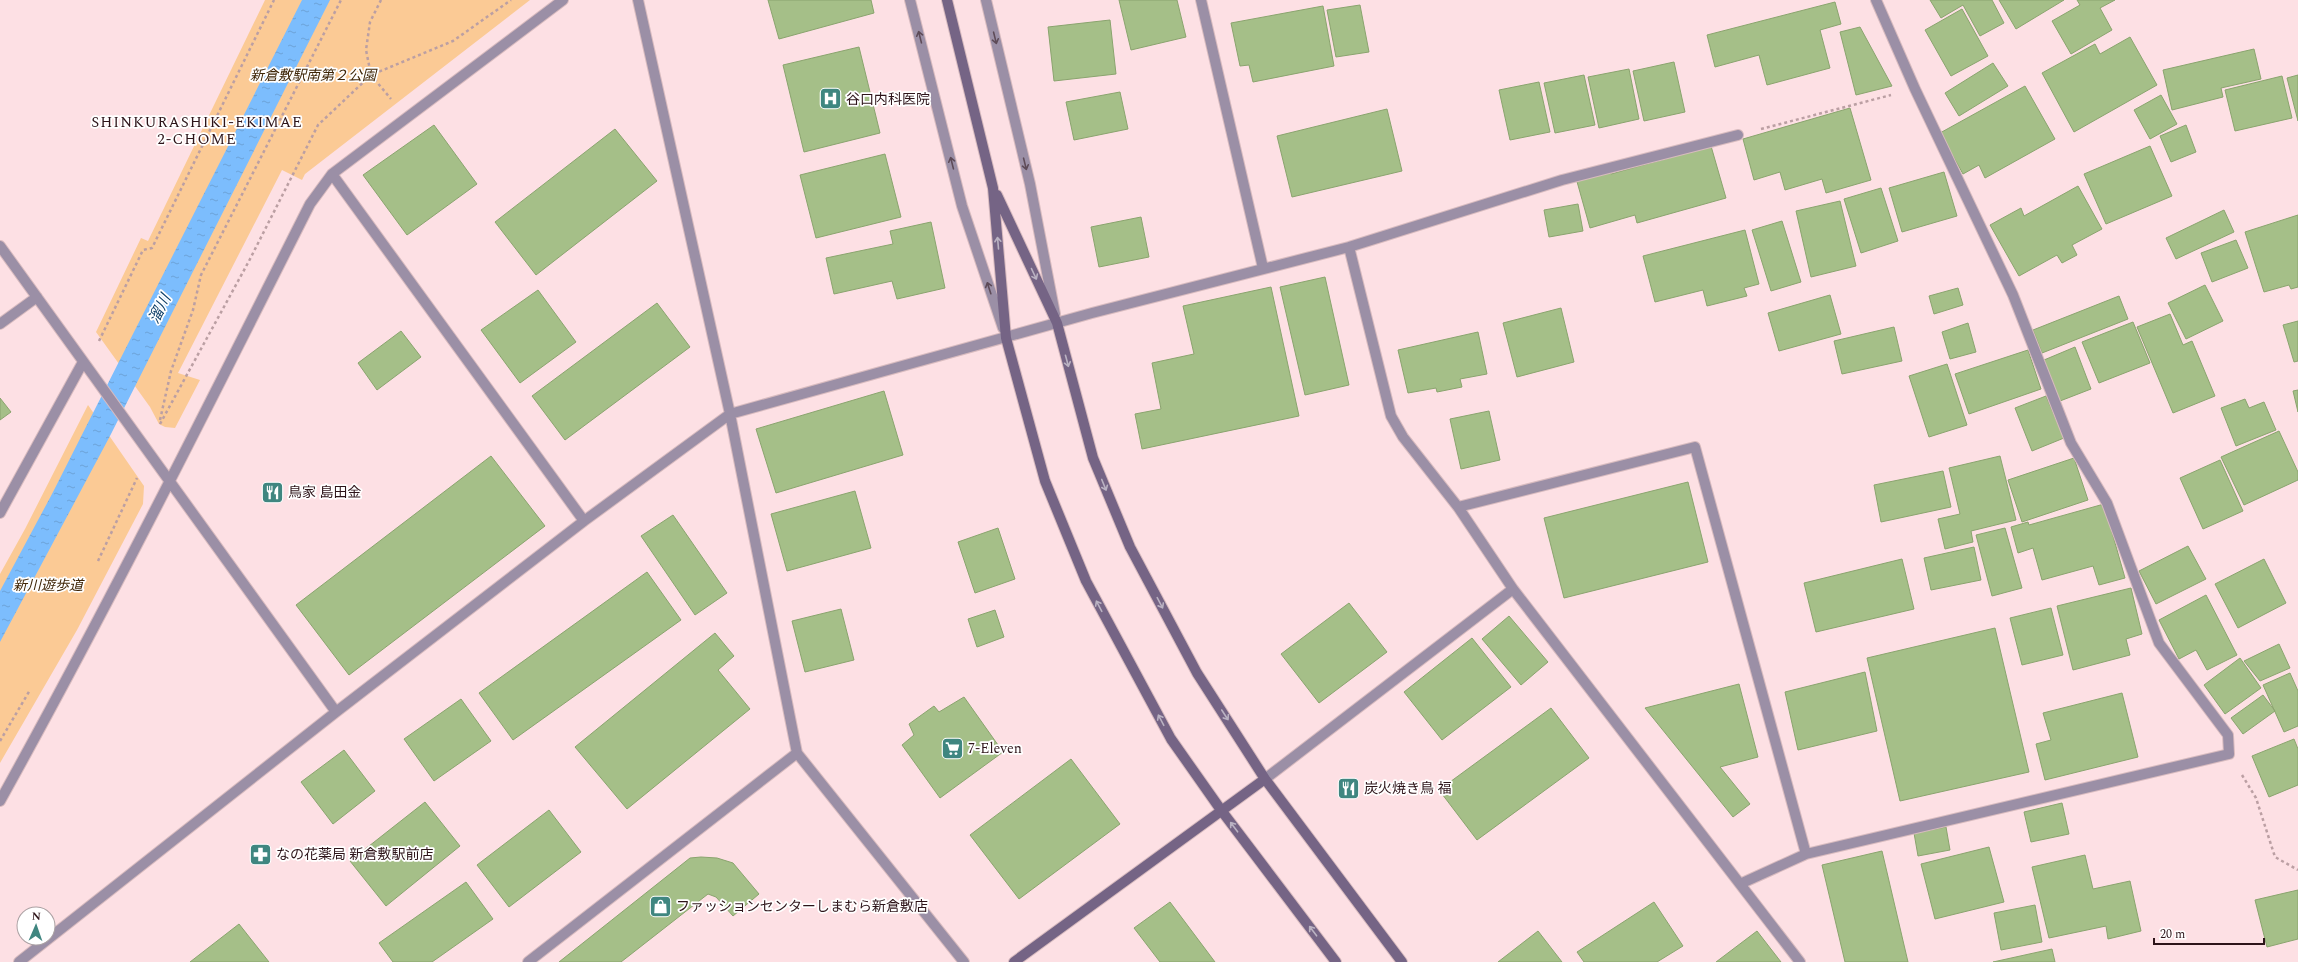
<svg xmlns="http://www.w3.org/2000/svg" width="2298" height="962" font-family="Spectral,'Noto Sans JP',serif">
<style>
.green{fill:#fbca95}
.water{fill:url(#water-ripples)}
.building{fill:#a5bf88;stroke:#8aa46e}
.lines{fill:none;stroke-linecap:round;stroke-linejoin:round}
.street-casing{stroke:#d8bbbf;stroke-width:12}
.secondary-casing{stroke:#d8bbbf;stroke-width:12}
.path{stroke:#bb9fa3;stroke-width:2.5;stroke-dasharray:3 3;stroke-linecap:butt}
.street{stroke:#9b8fa6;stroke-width:10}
.secondary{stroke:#756485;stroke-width:10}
.oneway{stroke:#5e4b58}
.oneway2{stroke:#bab2c2}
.labels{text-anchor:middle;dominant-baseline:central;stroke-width:3.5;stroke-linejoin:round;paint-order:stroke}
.park-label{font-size:14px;font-style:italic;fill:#3e2506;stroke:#fff}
.poi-label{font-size:14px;fill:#2d1419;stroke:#fff;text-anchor:start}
.neighbourhood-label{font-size:15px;letter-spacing:1px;fill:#2d1419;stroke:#fff}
.water-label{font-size:15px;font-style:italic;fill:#114169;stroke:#fff}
</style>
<defs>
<pattern id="water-ripples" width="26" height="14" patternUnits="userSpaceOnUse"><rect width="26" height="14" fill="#7cbdfd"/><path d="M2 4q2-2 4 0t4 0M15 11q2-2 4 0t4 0" fill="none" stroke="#6ca2d8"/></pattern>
</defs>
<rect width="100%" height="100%" fill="#fde0e4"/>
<path class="green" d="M 265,0 L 530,0 L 305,174 L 302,180 L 282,170 L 178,373 L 200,380 L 175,428 L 165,427 L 159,424 L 150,407 L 96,332 L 141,238 L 148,241 Z
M 88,405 L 144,486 L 143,504 L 77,630 L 0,763 L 0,574 L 25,529 Z"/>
<path class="water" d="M 302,0 L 330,0 L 110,436 L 0,642 L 0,591 L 52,494 Z"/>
<path class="building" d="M 768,0 L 871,0 L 874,13 L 779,39 Z
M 1119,0 L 1177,0 L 1186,37 L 1131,50 Z
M 1930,0 L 1992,0 L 2004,23 L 1980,36 L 1963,5 L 1941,18 Z
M 1999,0 L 2064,0 L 2016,29 Z
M 2077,0 L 2115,0 L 2100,8 L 2112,30 L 2071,54 L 2052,21 L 2080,5 Z
M 1835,2 L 1841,24 L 1820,30 L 1830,68 L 1767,85 L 1759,55 L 1715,67 L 1707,35 Z
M 1360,5 L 1369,52 L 1336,57 L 1327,10 Z
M 1323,6 L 1334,66 L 1253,82 L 1249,65 L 1240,66 L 1231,23 Z
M 1962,9 L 1988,56 L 1951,76 L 1925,30 Z
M 1110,20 L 1116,74 L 1054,81 L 1048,27 Z
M 1860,27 L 1892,86 L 1856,95 L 1840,32 Z
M 2130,37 L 2157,85 L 2074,132 L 2042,73 L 2095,44 L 2100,54 Z
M 859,47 L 880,133 L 804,152 L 783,65 Z
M 2254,49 L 2261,79 L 2221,88 L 2223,97 L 2172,110 L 2163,70 Z
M 1674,62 L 1685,112 L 1644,121 L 1633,71 Z
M 1993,63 L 2008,86 L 1959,116 L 1945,93 Z
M 1629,69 L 1639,119 L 1599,128 L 1588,77 Z
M 1584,75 L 1595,125 L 1555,133 L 1544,83 Z
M 2298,75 L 2298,121 L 2287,78 Z
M 2282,76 L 2292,118 L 2235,131 L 2225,90 Z
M 1539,82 L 1550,132 L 1510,140 L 1499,90 Z
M 2025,86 L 2055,139 L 1985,178 L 1979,165 L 1963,174 L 1940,133 Z
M 1120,92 L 1128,129 L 1074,140 L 1066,102 Z
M 2161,95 L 2177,124 L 2150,139 L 2134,110 Z
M 1850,108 L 1871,180 L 1826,193 L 1822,179 L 1785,190 L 1780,172 L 1754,180 L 1743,139 Z
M 1387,109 L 1402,171 L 1292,197 L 1277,136 Z
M 434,125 L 477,184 L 407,235 L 363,175 Z
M 2186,125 L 2196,152 L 2171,162 L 2160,136 Z
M 615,129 L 657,181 L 536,275 L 495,222 Z
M 1711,146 L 1726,198 L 1637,223 L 1635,215 L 1590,228 L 1576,178 L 1609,169 L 1611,174 Z
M 2150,146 L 2172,196 L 2106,224 L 2084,174 Z
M 885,154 L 901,217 L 816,238 L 800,175 Z
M 1944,172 L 1957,216 L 1902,232 L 1889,188 Z
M 2078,186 L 2102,229 L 2072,245 L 2077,255 L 2062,263 L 2057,255 L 2019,276 L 1990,225 L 2021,208 L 2024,216 Z
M 1881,188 L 1898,241 L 1861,253 L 1844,199 Z
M 1840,201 L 1856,266 L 1811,277 L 1796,211 Z
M 1578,204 L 1583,231 L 1549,237 L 1544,210 Z
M 2224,210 L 2234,232 L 2176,259 L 2166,238 Z
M 2298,215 L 2298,287 L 2291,289 L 2289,285 L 2264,292 L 2245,232 Z
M 1141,217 L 1149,257 L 1099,267 L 1091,227 Z
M 1782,221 L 1801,282 L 1771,291 L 1752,230 Z
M 931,222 L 945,288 L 897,299 L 892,281 L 834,294 L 826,258 L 893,244 L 890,231 Z
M 1745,230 L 1759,284 L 1744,288 L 1747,296 L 1707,306 L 1703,290 L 1655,302 L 1643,256 Z
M 2236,240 L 2248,268 L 2212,282 L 2201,253 Z
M 1325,277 L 1349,385 L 1305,395 L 1280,287 Z
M 2205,285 L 2223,321 L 2186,339 L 2168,303 Z
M 1271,287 L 1299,416 L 1142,449 L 1135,414 L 1161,409 L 1152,363 L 1194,354 L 1183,306 Z
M 1958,288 L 1963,305 L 1934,314 L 1929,296 Z
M 538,290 L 576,342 L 520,383 L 481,330 Z
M 1830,295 L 1841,334 L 1779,351 L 1768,313 Z
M 2119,296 L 2128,319 L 2042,353 L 2033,330 Z
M 657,303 L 690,347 L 565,440 L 532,396 Z
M 1561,308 L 1574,362 L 1517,377 L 1503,323 Z
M 2170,314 L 2183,345 L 2192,341 L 2215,396 L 2173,413 L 2137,327 Z
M 2298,321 L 2298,361 L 2294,362 L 2283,325 Z
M 2133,322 L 2150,363 L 2099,383 L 2082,342 Z
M 1968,323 L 1976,352 L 1950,359 L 1942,332 Z
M 1894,327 L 1902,361 L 1842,374 L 1834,341 Z
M 401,331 L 421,357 L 377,390 L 358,363 Z
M 1478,332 L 1487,374 L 1460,379 L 1462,387 L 1437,392 L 1436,388 L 1408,393 L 1398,350 Z
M 2075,347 L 2091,389 L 2060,401 L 2044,360 Z
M 2028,350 L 2041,389 L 1969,414 L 1955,374 Z
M 1947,364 L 1967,425 L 1929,437 L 1909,376 Z
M 2298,390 L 2298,412 L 2293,391 Z
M 884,391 L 903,455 L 776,493 L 756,429 Z
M 2046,396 L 2064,438 L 2032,451 L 2015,408 Z
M 0,398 L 11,412 L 0,420 Z
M 2245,399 L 2249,408 L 2264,402 L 2276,430 L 2236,446 L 2221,408 Z
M 1489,411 L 1500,460 L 1461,469 L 1450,419 Z
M 2279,431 L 2298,472 L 2298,480 L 2244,505 L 2221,457 Z
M 491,456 L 545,526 L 349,675 L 296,605 Z
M 2000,456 L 2016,520 L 1971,531 L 1973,542 L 1945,549 L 1938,519 L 1960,514 L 1949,468 Z
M 2074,458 L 2088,500 L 2022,522 L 2008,480 Z
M 2220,460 L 2243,511 L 2203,529 L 2180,478 Z
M 1943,471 L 1951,507 L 1881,522 L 1874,485 Z
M 1688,482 L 1708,562 L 1564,598 L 1544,518 Z
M 855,491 L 871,548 L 787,571 L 771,514 Z
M 2104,504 L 2125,578 L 2099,585 L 2093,566 L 2042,580 L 2033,548 L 2018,553 L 2011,527 L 2028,522 L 2029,525 Z
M 673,515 L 727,593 L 695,615 L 641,536 Z
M 998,528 L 1015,579 L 975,593 L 958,542 Z
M 2005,528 L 2022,588 L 1992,596 L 1976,535 Z
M 2188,546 L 2206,579 L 2156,604 L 2139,571 Z
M 1974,547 L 1981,580 L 1931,590 L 1924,558 Z
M 1902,559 L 1914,609 L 1816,632 L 1804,583 Z
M 2264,559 L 2286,603 L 2238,628 L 2215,584 Z
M 647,572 L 681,620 L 513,740 L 479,693 Z
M 2131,588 L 2142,634 L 2126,639 L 2130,655 L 2073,670 L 2057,606 Z
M 2206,595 L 2237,655 L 2207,670 L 2196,650 L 2179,659 L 2159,620 Z
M 1349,603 L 1387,652 L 1319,703 L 1281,654 Z
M 2051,608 L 2063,655 L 2022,665 L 2010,618 Z
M 841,609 L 854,660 L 805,672 L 792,621 Z
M 995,610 L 1004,637 L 977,647 L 968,619 Z
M 1509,616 L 1548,662 L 1521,685 L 1482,639 Z
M 1995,628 L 2029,772 L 1900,801 L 1867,658 Z
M 715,633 L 734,656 L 718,670 L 750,709 L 627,809 L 575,747 Z
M 1472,638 L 1511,687 L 1442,740 L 1404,692 Z
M 2279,644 L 2290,668 L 2260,681 L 2244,661 Z
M 2240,658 L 2261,688 L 2225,714 L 2204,685 Z
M 1865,672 L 1877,731 L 1798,750 L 1785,692 Z
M 2290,673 L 2298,691 L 2298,726 L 2284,732 L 2263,685 Z
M 1739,684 L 1758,757 L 1720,767 L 1750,804 L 1733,817 L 1645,708 Z
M 2122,693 L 2138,757 L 2045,780 L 2036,744 L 2051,740 L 2043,713 Z
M 2263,695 L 2275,711 L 2243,734 L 2231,718 Z
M 964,697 L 1003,752 L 940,798 L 902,745 L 914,735 L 909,724 L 934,706 L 939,712 Z
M 461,699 L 491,741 L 434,781 L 404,739 Z
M 1551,708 L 1589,758 L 1477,840 L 1439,790 Z
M 2294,739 L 2298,749 L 2298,785 L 2269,797 L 2252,756 Z
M 344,750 L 375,791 L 333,824 L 301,782 Z
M 1071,759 L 1120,824 L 1019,899 L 970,835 Z
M 425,802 L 460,846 L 386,906 L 350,861 Z
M 2062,803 L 2069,834 L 2031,842 L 2024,812 Z
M 549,810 L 581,852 L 509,907 L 477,865 Z
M 1946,827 L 1950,850 L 1918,856 L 1914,833 Z
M 1989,847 L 2004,902 L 1935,919 L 1921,864 Z
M 1882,851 L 1908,962 L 1845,962 L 1822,865 Z
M 2085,855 L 2093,889 L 2130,881 L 2141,931 L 2108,939 L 2106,926 L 2049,938 L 2032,867 Z
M 701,857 L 717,858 L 733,863 L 759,894 L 733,916 L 716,897 L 708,894 L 621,962 L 559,962 L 690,858 Z
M 466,882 L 493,919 L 432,962 L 393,962 L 379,943 Z
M 2298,890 L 2298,939 L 2267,947 L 2255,900 Z
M 1170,902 L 1215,962 L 1160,962 L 1134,928 Z
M 1654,902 L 1683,946 L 1657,962 L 1584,962 L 1577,952 Z
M 2035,905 L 2042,942 L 2001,950 L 1994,913 Z
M 239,924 L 269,962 L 190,962 Z
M 1538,931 L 1562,962 L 1498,962 Z
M 1757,931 L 1781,962 L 1716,962 Z
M 2052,949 L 2055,962 L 1993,962 Z"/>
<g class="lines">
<defs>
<path id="street" d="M 638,0 L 730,414 L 797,753 L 964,962
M 910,0 L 962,206 L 1003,328
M 986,0 L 1030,184 L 1055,314
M 1201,0 L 1263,268
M 332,174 L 584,521
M 0,246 L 336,712
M 1349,247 L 1391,416 L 1403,437 L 1458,507 L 1513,589 L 1800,962
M 0,324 L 37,297
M 1458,507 L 1695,447 L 1806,854
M 0,513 L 83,362
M 1265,779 L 1513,589
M 0,801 C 109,605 209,404 310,204 L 332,174 L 563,0
M 1740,884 L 1806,854 L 2229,754 L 2228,735 L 2159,643 L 2107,503 L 2071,443 L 2013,295 L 1915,89 L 1876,0
M 19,962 L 336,712 L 584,521 L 730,414 L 1092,313 L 1349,247 L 1562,180 L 1738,135
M 528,962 L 797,753"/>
<path id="secondary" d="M 947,0 L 993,188 L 1006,338 L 1045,481 L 1086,581 L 1171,739 L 1221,810 L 1336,962
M 997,195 L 1057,323 L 1093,458 L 1130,547 L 1197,673 L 1265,779 L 1402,962
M 1014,962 L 1265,779"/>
</defs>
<use href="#street" class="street-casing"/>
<use href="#secondary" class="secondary-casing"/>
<path class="path" d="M 381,0 L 370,22 L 366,50 L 371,75 L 391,99
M 1761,129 L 1891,95
M 99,341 L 143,250 L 152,248 L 274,0
M 160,420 L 171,371 L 193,310 L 201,275 L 341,0
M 160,424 L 249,261 L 318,125 L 371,75 L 453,41 L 511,0
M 98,561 L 137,478
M 0,741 L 30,690
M 2242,775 L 2256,798 L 2275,857 L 2298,870"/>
<use href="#street" class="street"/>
<use href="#secondary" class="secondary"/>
</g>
<defs><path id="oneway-shaft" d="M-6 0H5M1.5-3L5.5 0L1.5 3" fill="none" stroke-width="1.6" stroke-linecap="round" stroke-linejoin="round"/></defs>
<g class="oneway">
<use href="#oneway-shaft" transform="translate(920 37) rotate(-104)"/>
<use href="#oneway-shaft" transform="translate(995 38) rotate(76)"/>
<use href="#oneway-shaft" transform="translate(952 163) rotate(-104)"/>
<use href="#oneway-shaft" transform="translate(1025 164) rotate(76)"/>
<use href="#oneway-shaft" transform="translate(989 288) rotate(-108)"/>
</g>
<g class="oneway2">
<use href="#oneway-shaft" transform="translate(998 243) rotate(-95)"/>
<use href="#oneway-shaft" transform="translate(1034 274) rotate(65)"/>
<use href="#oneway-shaft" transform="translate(1067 361) rotate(75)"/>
<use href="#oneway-shaft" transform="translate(1104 485) rotate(68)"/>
<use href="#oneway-shaft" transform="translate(1160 603) rotate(62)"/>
<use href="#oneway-shaft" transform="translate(1099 606) rotate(-118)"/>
<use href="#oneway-shaft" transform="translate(1225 715) rotate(57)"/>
<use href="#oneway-shaft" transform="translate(1161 720) rotate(-118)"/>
<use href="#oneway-shaft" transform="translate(1234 827) rotate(-127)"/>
<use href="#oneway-shaft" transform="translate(1313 931) rotate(-127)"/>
</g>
<defs>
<symbol id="hospital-square" viewBox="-11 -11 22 22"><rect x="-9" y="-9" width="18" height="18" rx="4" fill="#3f8680" stroke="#fff"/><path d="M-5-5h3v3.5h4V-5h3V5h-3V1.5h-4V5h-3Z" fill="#fff"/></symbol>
<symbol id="restaurant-square" viewBox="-11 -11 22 22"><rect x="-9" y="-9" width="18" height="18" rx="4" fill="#3f8680" stroke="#fff"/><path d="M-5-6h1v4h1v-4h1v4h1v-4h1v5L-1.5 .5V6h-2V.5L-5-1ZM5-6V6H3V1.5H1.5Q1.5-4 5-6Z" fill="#fff"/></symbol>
<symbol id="supermarket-square" viewBox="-11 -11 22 22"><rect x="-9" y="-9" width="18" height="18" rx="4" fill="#3f8680" stroke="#fff"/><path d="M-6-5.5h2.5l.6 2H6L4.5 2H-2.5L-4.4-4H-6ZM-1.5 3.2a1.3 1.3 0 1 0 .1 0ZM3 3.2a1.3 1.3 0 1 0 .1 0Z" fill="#fff"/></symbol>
<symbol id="pharmacy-square" viewBox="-11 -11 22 22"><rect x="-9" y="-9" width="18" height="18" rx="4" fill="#3f8680" stroke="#fff"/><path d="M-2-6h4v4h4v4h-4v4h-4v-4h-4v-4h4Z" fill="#fff"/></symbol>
<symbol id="shop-square" viewBox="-11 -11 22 22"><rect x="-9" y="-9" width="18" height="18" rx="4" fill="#3f8680" stroke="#fff"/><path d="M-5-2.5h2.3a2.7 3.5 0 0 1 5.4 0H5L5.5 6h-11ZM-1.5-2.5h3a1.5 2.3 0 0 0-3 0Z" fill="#fff"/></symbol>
</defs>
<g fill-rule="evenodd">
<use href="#hospital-square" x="818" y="86" width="25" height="25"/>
<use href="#restaurant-square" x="260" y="480" width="25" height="25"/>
<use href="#supermarket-square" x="940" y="736" width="25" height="25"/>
<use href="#restaurant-square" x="1336" y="776" width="25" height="25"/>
<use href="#pharmacy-square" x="248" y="842" width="25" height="25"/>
<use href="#shop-square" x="648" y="894" width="25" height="25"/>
</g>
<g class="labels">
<g class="park-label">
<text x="313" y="75">新倉敷駅南第２公園</text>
<text x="48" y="585">新川遊歩道</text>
</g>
<g class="poi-label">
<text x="846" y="99">谷口内科医院</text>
<text x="288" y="492">鳥家 島田金</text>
<text x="968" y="748">7-Eleven</text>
<text x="1364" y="788">炭火焼き鳥 福</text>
<text x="276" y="854">なの花薬局 新倉敷駅前店</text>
<text x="676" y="906">ファッションセンターしまむら新倉敷店</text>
</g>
<g class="neighbourhood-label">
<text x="197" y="122">SHINKURASHIKI-EKIMAE<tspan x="197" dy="17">2-CHOME</tspan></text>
</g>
<g class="water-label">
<text transform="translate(160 309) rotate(-63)">溜川</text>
</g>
</g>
<g transform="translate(36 926) rotate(2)"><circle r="19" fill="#ffffff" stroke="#aba1a3"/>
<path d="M0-3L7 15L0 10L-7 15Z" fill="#3f8680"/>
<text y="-6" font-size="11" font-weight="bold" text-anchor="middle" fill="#2d1419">N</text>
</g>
<path d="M2154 938v6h110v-6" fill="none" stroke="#2d1419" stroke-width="2"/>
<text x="2160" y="938" font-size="12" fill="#2d1419" stroke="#ffffff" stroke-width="3" paint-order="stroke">20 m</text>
</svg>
